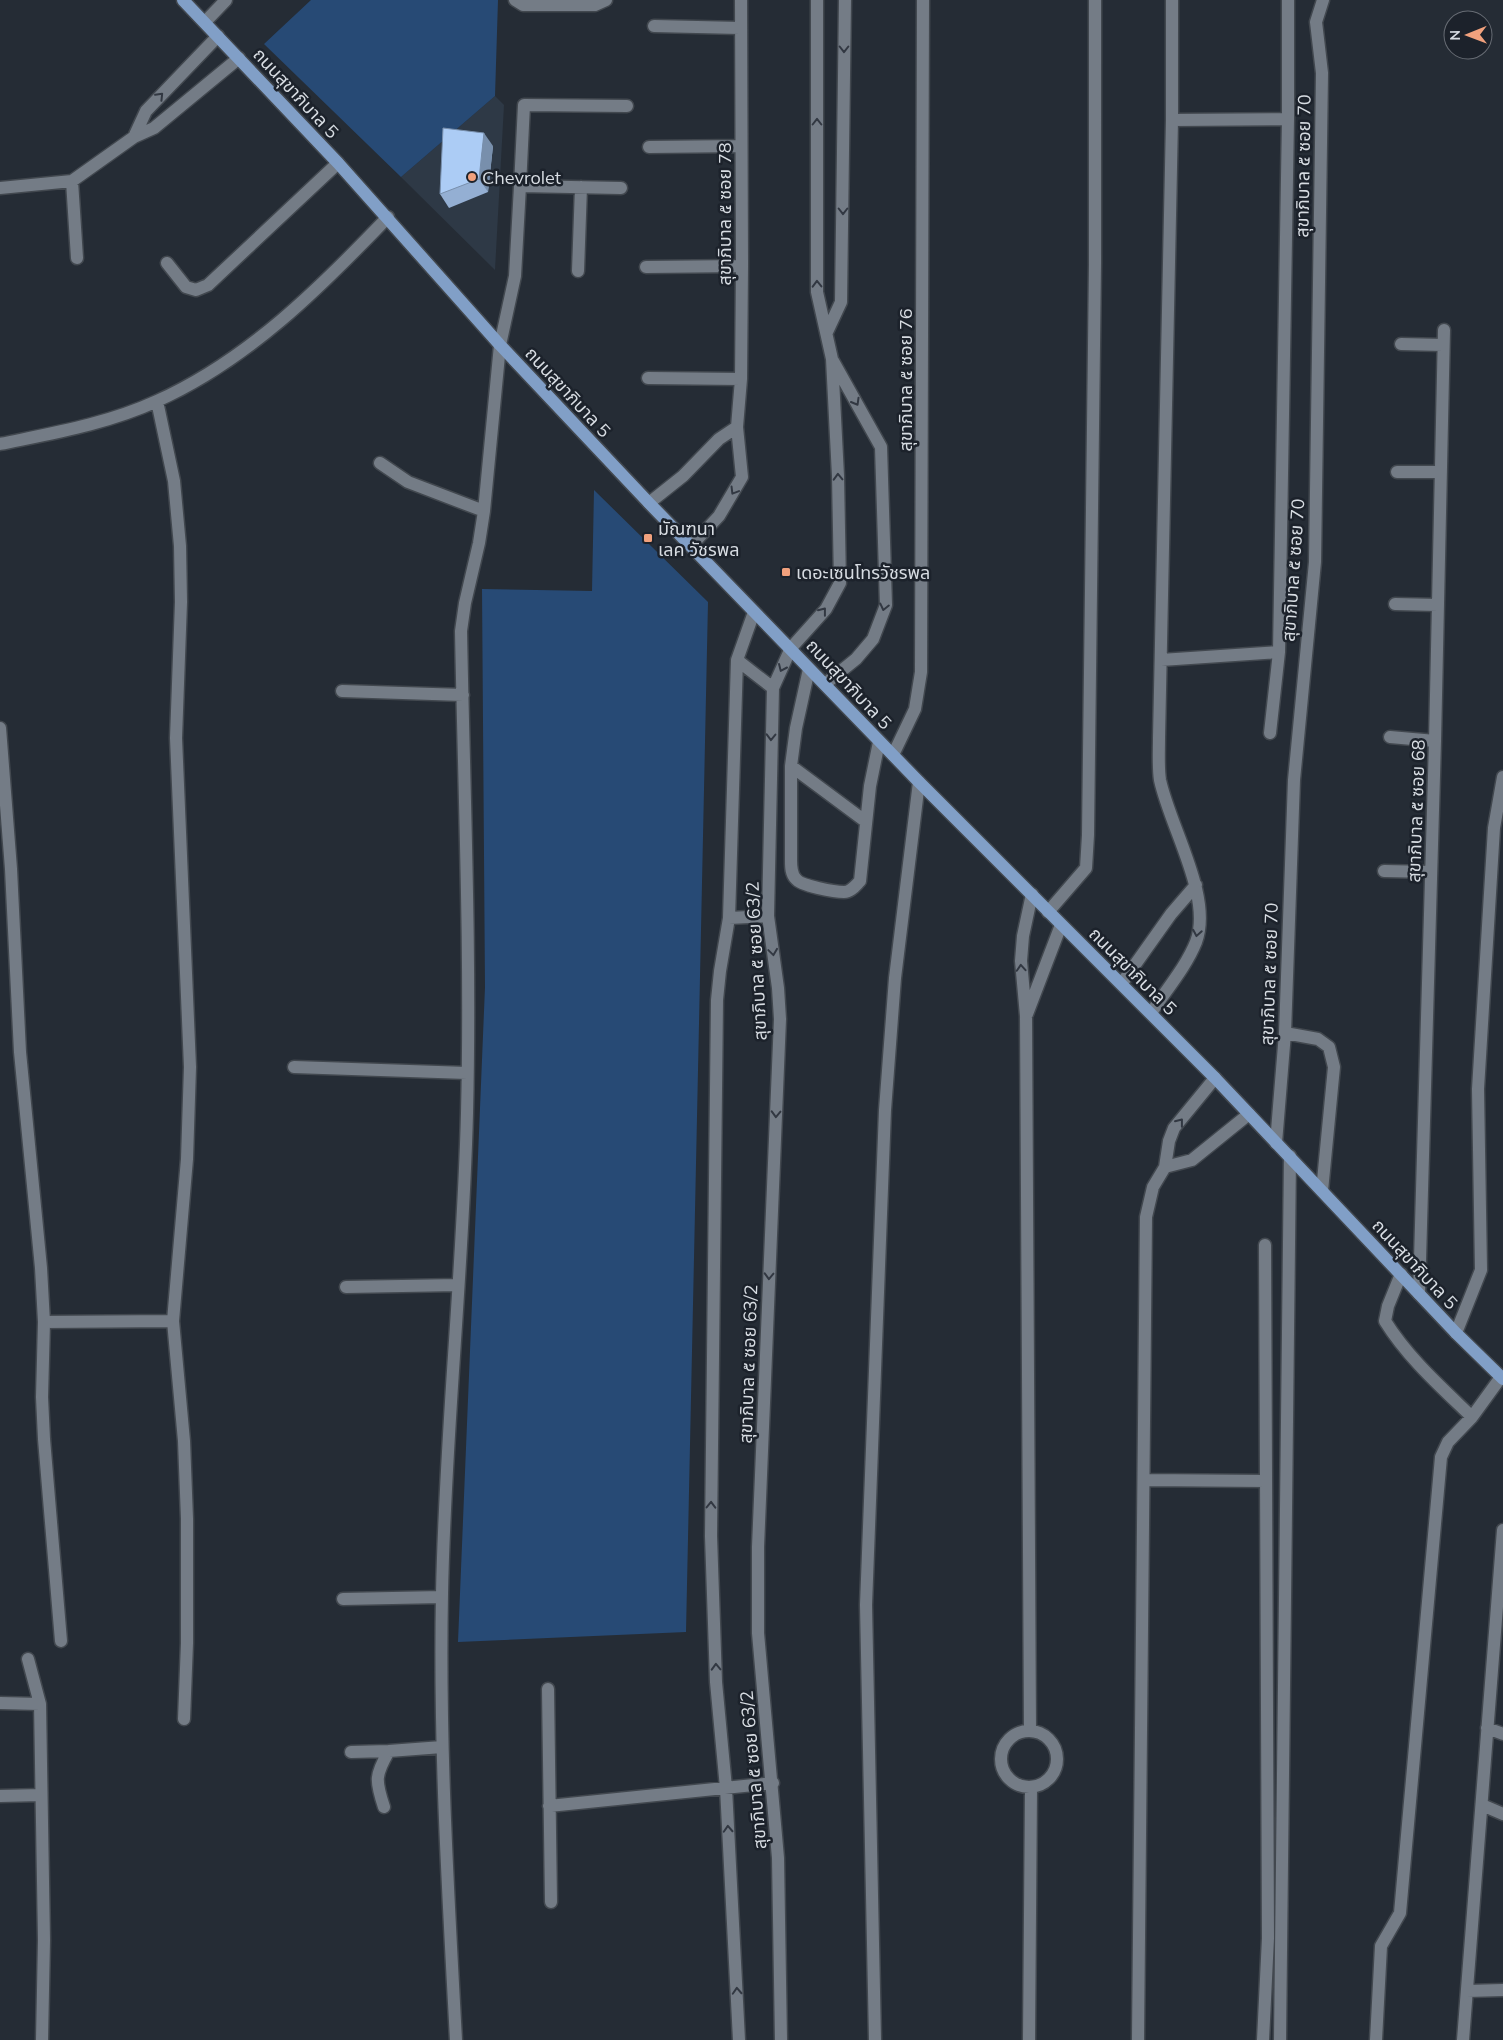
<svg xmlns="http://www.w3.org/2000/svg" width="1503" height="2040" font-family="Mulish,'Noto Sans Thai',sans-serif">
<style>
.built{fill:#2e3946}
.green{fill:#274a75}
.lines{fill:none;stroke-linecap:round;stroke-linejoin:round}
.minor-casing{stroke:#42484f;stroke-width:15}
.major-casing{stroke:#42484f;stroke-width:15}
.minor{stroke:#747c86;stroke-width:12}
.major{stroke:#819fc7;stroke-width:12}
.wall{fill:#94afd3}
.shaded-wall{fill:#788fac}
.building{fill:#acccf5;stroke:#788fac}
.oneway{stroke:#323842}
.poi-dot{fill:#f1a17d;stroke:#1c222b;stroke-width:2}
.labels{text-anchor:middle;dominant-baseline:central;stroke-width:5;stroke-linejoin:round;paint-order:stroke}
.street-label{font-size:18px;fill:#d7dce2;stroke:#1c222b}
.poi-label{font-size:18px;fill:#d7dce2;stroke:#1c222b;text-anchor:start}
</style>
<rect width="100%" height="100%" fill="#252c35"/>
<path class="built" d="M 495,96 L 504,105 L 495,270 L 401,177 Z"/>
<path class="green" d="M 311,0 L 498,0 L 495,96 L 401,177 L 264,44 Z
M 594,490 L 708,602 L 686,1632 L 458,1642 L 485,987 L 482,589 L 592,591 Z"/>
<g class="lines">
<defs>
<path id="minor" d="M 515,0 L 523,5 L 595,5 L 606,0
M 1288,0 L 1288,119
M 205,22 L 226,0
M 654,26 L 740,28
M 134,137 L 146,111 L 218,36
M 649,147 L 741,146
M 72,181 L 77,258
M 520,186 L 524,105 L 627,106
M 0,188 L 72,181 L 134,137 L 154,128 L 239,58
M 167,263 L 186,287 L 196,290 L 208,285 L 338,163
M 646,267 L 742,266
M 578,271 L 581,187
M 827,332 L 841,302 L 845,0
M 1401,344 L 1443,345
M 648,378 L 741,379
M 157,401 L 174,481 L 180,546 L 181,602 L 176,738 L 190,1067 L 187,1159 L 173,1321 L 184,1441 L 187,1519 L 187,1643 L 184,1719
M 0,444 C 53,433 107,424 157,401 C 248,360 320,288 388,217
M 380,463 L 408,482 L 484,511
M 1397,472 L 1441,472
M 649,503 L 683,476 L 719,439 L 737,427
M 691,546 L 719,516 L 742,477 L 737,427 L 741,379 L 742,266 L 741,0
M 1395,604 L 1438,605
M 737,660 L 773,688
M 1161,660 L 1279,652 L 1288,119 L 1172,120
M 809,669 L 796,728 L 791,766 L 791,860 C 791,867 791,874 796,879 C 801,886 835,892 844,892 C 851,892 855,886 860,881 L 870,786 L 879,742
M 825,684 L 856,659 L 873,639 L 886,605 L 881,447 L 833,361
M 342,691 L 463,695
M 0,728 L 11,869 L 20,1052 L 41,1268 L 44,1322 L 42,1397 L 44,1439 L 61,1641
M 1270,733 L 1279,652
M 1390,737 L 1435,741
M 893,755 L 915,709 L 921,672 L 923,0
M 791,766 L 865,821
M 1384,871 L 1431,872
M 1048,912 L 1086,868 L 1088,835 L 1095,264 L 1095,0
M 729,918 L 768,916
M 1122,983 L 1171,914 L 1196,885
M 1151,1013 C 1166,990 1186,967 1196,942 C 1213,897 1170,827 1160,780 C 1158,767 1159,752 1159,738 L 1172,120 L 1172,0
M 1027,1014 L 1061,925
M 1285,1033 L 1318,1039 L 1329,1047 L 1334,1067 L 1322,1191
M 294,1067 L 467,1073
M 1276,1143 L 1285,1033 L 1294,780 L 1315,562 L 1322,73 L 1316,22 L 1323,0
M 1165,1167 L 1192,1160 L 1249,1114
M 1401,1274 L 1388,1306 L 1385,1321 C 1408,1358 1441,1387 1472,1417
M 346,1287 L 458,1285
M 1419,1294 L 1435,741 L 1444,330
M 44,1322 L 173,1321
M 1456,1333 L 1481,1270 L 1478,1089 L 1494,828 L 1503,777
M 1144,1480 L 1266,1481
M 343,1599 L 442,1597
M 28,1659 L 40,1704 L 44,1940 L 42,2040
M 548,1689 L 551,1902
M 0,1703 L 40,1704
M 1487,1728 L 1503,1734
M 1030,1730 L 1026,1016 L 1021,961 L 1023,936 L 1032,894
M1001 1759a28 28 0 1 1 56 0a28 28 0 1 1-56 0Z
M 351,1752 L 389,1751
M 0,1796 L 41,1795
M 1482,1805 L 1503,1814
M 549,1806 L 773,1783
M 384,1807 C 375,1780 375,1775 389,1751 L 442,1747
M 1467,1991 L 1503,1990
M 456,2040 C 448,1891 439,1743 442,1594 C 445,1433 463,1274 467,1113 C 471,952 464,792 461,631 L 465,603 L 479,543 L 484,511 L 500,345 L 515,276 L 520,186 L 621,188
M 739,2040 L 726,1788 L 716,1682 L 711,1536 L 717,1000 L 720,971 L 729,918 L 737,660 L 754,612
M 781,2040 L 778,1858 L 758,1633 L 758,1547 L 780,1019 L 778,988 L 768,916 L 773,688 L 791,648 L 826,609 L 840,583 L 838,476 L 832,359 L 817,292 L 817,0
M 875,2040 L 866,1605 L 885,1110 L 895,978 L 919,782
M 1029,2040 L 1031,1787
M 1138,2040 L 1146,1217 L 1153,1187 L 1165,1167 L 1169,1141 L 1174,1128 L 1215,1078
M 1263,2040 L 1268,1938 L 1265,1245
M 1280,2040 L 1290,1156
M 1376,2040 L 1381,1946 L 1400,1913 L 1441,1457 L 1448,1442 L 1472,1417 L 1501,1377
M 1463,2040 L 1503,1530"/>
<path id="major" d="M 183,0 L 338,163 L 500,345 L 649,503 L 919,782 L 1215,1078 L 1456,1333 L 1503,1379"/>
</defs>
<use href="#minor" class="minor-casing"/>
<use href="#major" class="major-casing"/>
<use href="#minor" class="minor"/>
<use href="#major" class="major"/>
</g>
<path class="wall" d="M 493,146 L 488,192 L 449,208 L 440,194 Z"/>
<path class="shaded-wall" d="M 484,133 L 493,146 L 488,192 L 479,179 Z"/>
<path class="building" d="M 443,128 L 484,133 L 479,179 L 440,194 Z"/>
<defs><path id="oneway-chevron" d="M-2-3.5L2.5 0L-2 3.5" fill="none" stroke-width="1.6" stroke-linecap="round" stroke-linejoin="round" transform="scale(1.25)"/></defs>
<g class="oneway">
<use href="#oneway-chevron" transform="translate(844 49) rotate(90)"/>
<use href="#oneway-chevron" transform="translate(160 96) rotate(-46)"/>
<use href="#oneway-chevron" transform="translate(817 122) rotate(-90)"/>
<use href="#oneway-chevron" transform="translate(843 211) rotate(90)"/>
<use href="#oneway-chevron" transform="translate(817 284) rotate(-91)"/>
<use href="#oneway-chevron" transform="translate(856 402) rotate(60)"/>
<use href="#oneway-chevron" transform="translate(838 477) rotate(-92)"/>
<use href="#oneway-chevron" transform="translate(734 491) rotate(121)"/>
<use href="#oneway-chevron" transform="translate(884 607) rotate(103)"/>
<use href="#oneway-chevron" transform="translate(823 611) rotate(-52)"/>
<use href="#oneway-chevron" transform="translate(782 668) rotate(114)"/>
<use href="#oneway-chevron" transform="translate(771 737) rotate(91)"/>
<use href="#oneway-chevron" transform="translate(1197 933) rotate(100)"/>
<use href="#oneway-chevron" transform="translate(773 952) rotate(82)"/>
<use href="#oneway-chevron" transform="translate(1021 968) rotate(-94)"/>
<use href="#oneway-chevron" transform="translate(776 1114) rotate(92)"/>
<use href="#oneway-chevron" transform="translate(1180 1122) rotate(-52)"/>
<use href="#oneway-chevron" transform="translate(769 1276) rotate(92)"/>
<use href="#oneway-chevron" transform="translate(711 1505) rotate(-89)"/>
<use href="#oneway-chevron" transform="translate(716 1667) rotate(-92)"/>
<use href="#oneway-chevron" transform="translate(728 1829) rotate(-93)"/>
<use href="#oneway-chevron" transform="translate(737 1991) rotate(-93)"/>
</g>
<g class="poi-dot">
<circle cx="472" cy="177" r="5"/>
<rect x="643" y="533" width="10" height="10" rx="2.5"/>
<rect x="781" y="567" width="10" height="10" rx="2.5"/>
</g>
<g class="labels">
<g class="street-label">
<text transform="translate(296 93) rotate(47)">ถนนสุขาภิบาล 5</text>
<text transform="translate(1303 166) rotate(-89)">สุขาภิบาล ๕ ซอย 70</text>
<text transform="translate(724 214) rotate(-90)">สุขาภิบาล ๕ ซอย 78</text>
<text transform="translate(905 380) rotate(-90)">สุขาภิบาล ๕ ซอย 76</text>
<text transform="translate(568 392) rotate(47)">ถนนสุขาภิบาล 5</text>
<text transform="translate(1293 570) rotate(-86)">สุขาภิบาล ๕ ซอย 70</text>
<text transform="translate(849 684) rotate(47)">ถนนสุขาภิบาล 5</text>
<text transform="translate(1416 811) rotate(-88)">สุขาภิบาล ๕ ซอย 68</text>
<text transform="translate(756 961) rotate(-93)">สุขาภิบาล ๕ ซอย 63/2</text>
<text transform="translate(1133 971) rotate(45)">ถนนสุขาภิบาล 5</text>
<text transform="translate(1269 974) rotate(-88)">สุขาภิบาล ๕ ซอย 70</text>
<text transform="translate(1415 1264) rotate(47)">ถนนสุขาภิบาล 5</text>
<text transform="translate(748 1364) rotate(-88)">สุขาภิบาล ๕ ซอย 63/2</text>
<text transform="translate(753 1770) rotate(-95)">สุขาภิบาล ๕ ซอย 63/2</text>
</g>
<g class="poi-label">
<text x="482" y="177">Chevrolet</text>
<text x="658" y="528">มัณฑนา<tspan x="658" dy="21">เลค วัชรพล</tspan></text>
<text x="796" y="572">เดอะเซนโทรวัชรพล</text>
</g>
</g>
<g transform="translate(1468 35) rotate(269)"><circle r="24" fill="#1c222b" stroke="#676c74"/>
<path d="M0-4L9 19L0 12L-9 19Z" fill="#f1a17d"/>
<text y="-8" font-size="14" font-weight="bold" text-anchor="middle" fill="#d7dce2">N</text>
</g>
</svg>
